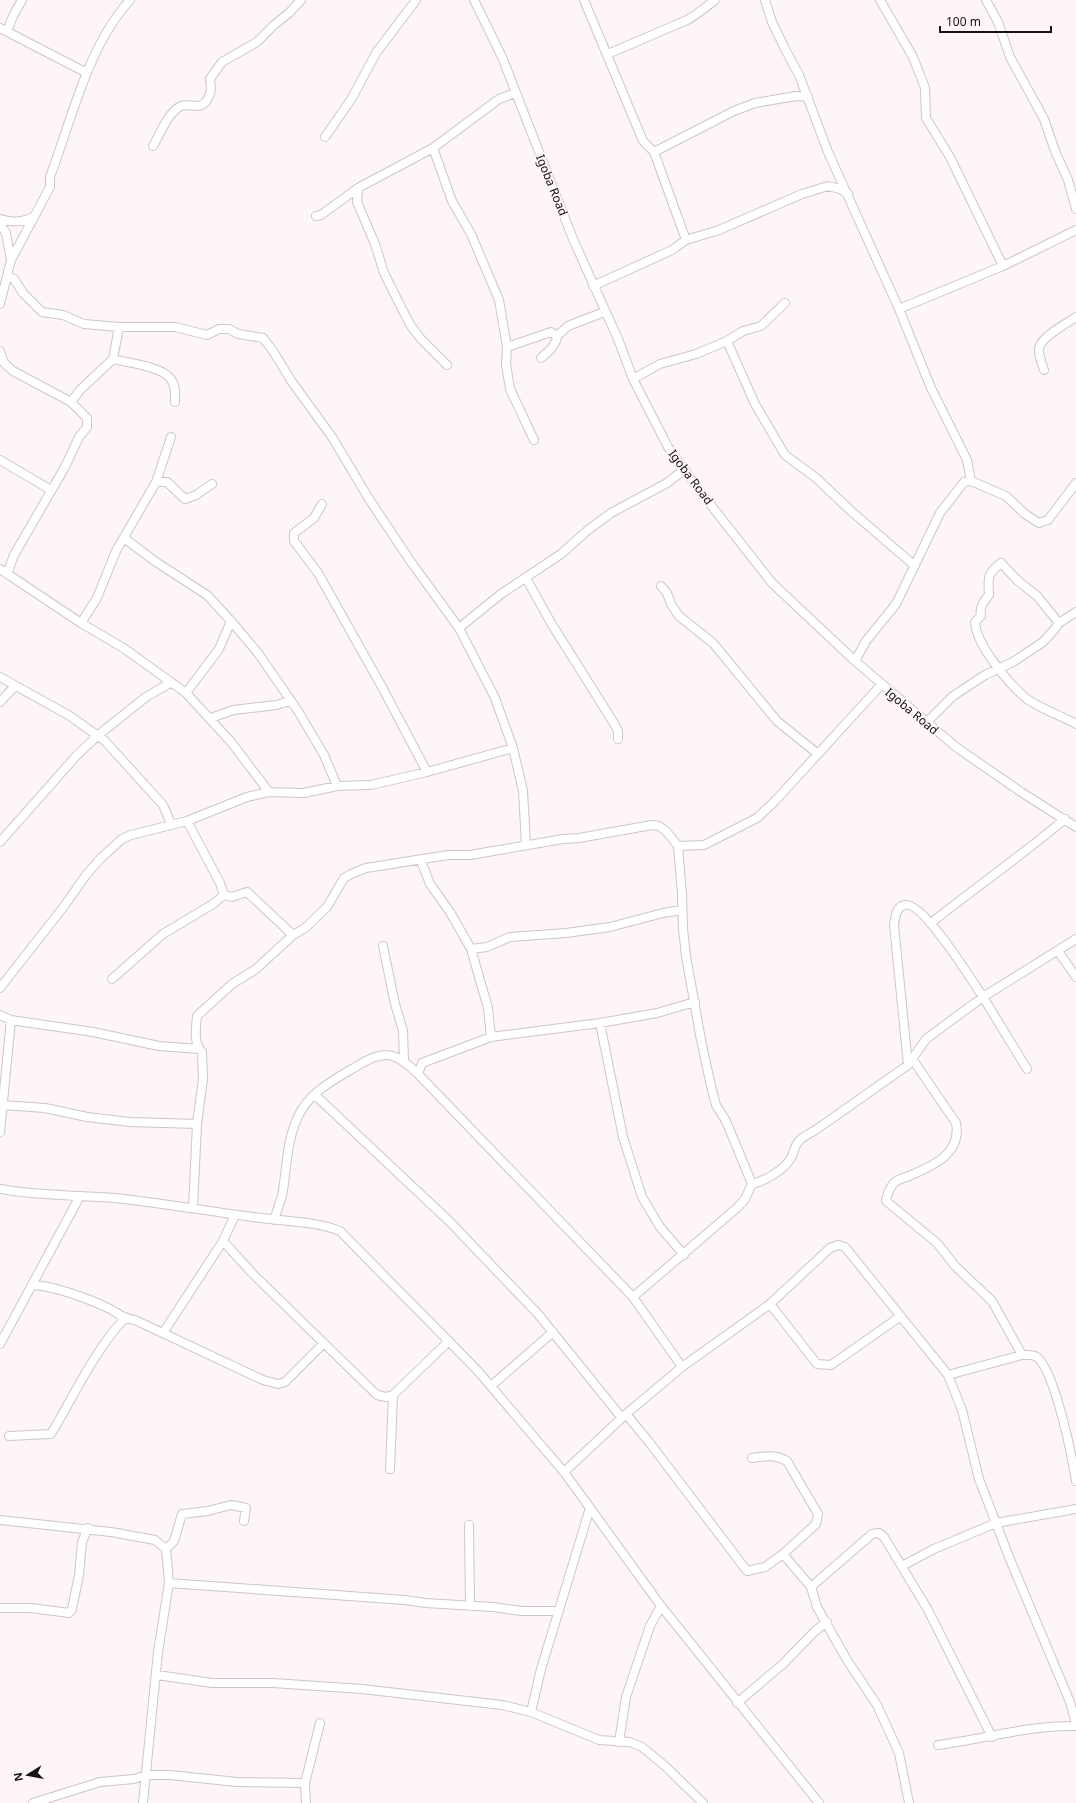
<svg xmlns="http://www.w3.org/2000/svg" width="1076" height="1803" font-family="'Noto Sans',sans-serif">
<style>
.lines{fill:none;stroke-linecap:round;stroke-linejoin:round}
.minor-casing{stroke:#cec5ca;stroke-width:10}
.minor{stroke:#fff;stroke-width:8}
.labels{text-anchor:middle;dominant-baseline:central;stroke-width:4;stroke-linejoin:round;paint-order:stroke}
.street-label{font-size:12px;fill:#151213;stroke:#fef5fa}
</style>
<rect width="100%" height="100%" fill="#fef5fa"/>
<g class="lines">
<defs>
<path id="minor" d="M 474,0 L 502,57 L 573,239 L 618,339 L 633,379 L 668,447 L 699,490 L 772,583 L 855,661 L 956,747 L 1021,792 L 1076,827
M 584,0 L 643,141 L 654,152 L 686,240
M 765,0 L 772,22 L 785,49 L 799,75 L 828,152 L 899,309 L 931,388 L 967,460 L 971,481
M 880,0 L 913,57 L 925,88 L 926,118 L 950,157 L 1003,266
M 986,0 L 998,22 L 1010,57 L 1044,119 L 1055,151 L 1068,180 L 1076,209
M 0,28 L 87,73
M 7,31 L 13,16 L 22,0
M 608,54 L 687,20 C 698,14 706,7 715,0
M 325,137 L 352,98 L 376,53 L 416,0
M 153,146 C 160,134 167,115 179,107 C 188,101 200,112 207,100 C 212,92 211,88 210,79 L 222,62 L 257,42 L 274,25 L 289,13 L 301,0
M 433,148 L 452,201 L 471,234 L 499,300 L 507,347 L 506,364 L 510,389 L 534,440
M 654,152 L 734,111 L 755,103 L 796,96 L 808,97
M 358,188 L 357,202 L 375,244 L 384,273 L 402,309 L 411,326 L 421,339 L 447,365
M 316,216 L 321,215 L 358,188 L 433,148 L 499,99 L 515,93
M 0,219 C 13,223 22,222 34,217
M 0,224 L 6,233 L 11,260
M 7,276 L 14,279 L 23,293 L 42,312 L 63,315 L 84,324 L 119,327 L 175,327 L 207,335 L 219,329 L 229,329 L 238,334 L 263,338 L 273,351 L 292,382 L 332,437 L 369,499 L 411,562 L 459,628 L 495,698 L 513,748 L 523,791 L 526,845
M 593,286 L 672,250 L 686,240 L 719,230 L 802,194 L 828,186 L 840,189 L 848,194
M 0,304 L 11,260 L 50,187 L 50,177 C 72,118 88,46 130,0
M 899,309 L 1003,266 L 1076,230
M 727,341 L 755,404 L 785,455 L 815,477 L 851,511 L 915,566
M 507,347 L 551,332 L 557,336
M 0,351 L 4,363 L 13,371 L 71,402 L 87,418 L 87,427 L 79,437 L 65,467 L 14,555 L 7,574
M 541,358 L 551,349 L 556,341 L 557,336 L 568,326 L 604,312
M 113,359 C 128,363 160,366 170,378 C 176,385 175,394 175,402
M 1044,370 C 1042,363 1038,355 1039,348 C 1042,336 1066,324 1076,317
M 633,379 L 660,364 L 696,354 L 727,341 L 743,331 L 761,326 L 785,303
M 71,402 L 80,390 L 113,359 L 119,327
M 0,460 L 51,490
M 156,482 L 167,482 L 185,499 L 196,495 L 212,484
M 322,504 L 314,518 L 294,533 L 294,541 L 318,573 L 382,687 L 427,772
M 124,538 L 156,562 L 207,595 L 231,621 L 258,653 L 298,711 L 324,755 L 337,786
M 0,569 L 81,623 L 125,649 L 186,693 L 231,742 L 269,792
M 526,578 L 551,623 L 615,725 L 618,731 L 618,739
M 661,586 L 667,593 L 671,604 L 679,616 L 713,643 L 777,721 L 818,754
M 81,623 L 97,598 L 116,551 L 156,482 L 171,437
M 1059,623 L 1037,596 L 1018,581 L 1001,563 C 987,574 988,577 989,595 C 984,601 979,607 981,616 L 975,622 C 976,645 1009,684 1027,699 C 1039,708 1062,716 1076,724
M 459,628 L 501,594 L 561,554 L 588,530 L 611,513 L 667,483 L 685,469
M 855,661 L 866,641 L 896,604 L 940,513 L 964,482 L 971,481 L 1006,496 L 1025,514 L 1039,523 L 1048,520 L 1076,483
M 0,677 L 70,716 L 105,741 L 163,805 L 171,824
M 186,693 L 219,649 L 231,621
M 0,702 L 15,686
M 211,718 L 233,710 L 277,705 L 289,701
M 926,723 L 953,696 L 985,675 L 1013,662 L 1043,642 L 1054,630 L 1059,623 L 1076,612
M 0,842 L 77,755 L 97,736 L 146,697 L 170,683
M 678,846 L 704,845 L 757,818 L 776,800 L 881,685
M 421,861 L 430,884 L 450,912 L 471,949 L 488,1008 L 491,1037
M 224,895 L 232,897 L 247,892 L 293,935
M 931,923 C 975,888 1022,855 1065,819
M 383,946 L 395,1004 L 403,1031 L 404,1060
M 471,949 L 487,947 L 510,937 L 566,933 L 610,927 L 663,913 L 682,910
M 1058,951 L 1076,977
M 112,979 L 163,934 L 213,904 L 224,895 L 220,883 L 187,821
M 0,988 L 65,905 L 86,875 L 101,858 L 122,839 L 131,835 L 187,821 L 247,797 L 269,792 L 304,793 L 337,786 L 371,785 L 427,772 L 513,748
M 0,1015 L 11,1020 L 93,1032 L 159,1046 L 199,1049
M 600,1023 L 623,1137 L 642,1197 L 660,1227 L 684,1255
M 913,1060 L 956,1123 C 962,1154 932,1166 909,1176 C 904,1178 897,1179 893,1184 C 889,1189 887,1195 886,1201 L 937,1243 L 956,1267 L 992,1301 L 1022,1355 C 1027,1355 1033,1354 1037,1357 C 1055,1372 1072,1456 1076,1481
M 908,1065 L 894,925 C 895,918 896,906 905,905 C 923,901 972,981 983,997 L 1076,939
M 418,1074 L 422,1063 L 491,1037 L 600,1023 L 657,1013 L 695,1002
M 315,1095 L 449,1221 L 538,1314 L 622,1418
M 2,1105 L 45,1108 L 87,1117 L 130,1122 L 197,1124
M 0,1132 L 11,1020
M 752,1184 C 765,1181 784,1170 791,1158 C 794,1153 794,1146 799,1141 C 803,1136 811,1133 817,1129 L 908,1065 L 926,1039 L 983,997 L 1027,1069
M 0,1189 C 38,1196 76,1195 115,1198 C 161,1203 207,1211 253,1217 C 279,1221 316,1221 340,1231 L 477,1370 L 564,1472 L 661,1606 L 819,1803
M 193,1208 L 197,1124 L 203,1079 L 202,1052 C 193,1043 196,1028 197,1016 L 232,984 L 256,969 L 293,935 L 305,928 L 327,907 L 344,878 L 351,874 L 366,868 L 448,855 L 470,855 L 563,839 L 579,838 L 652,825 L 659,826 L 666,831 L 678,846 L 682,894 L 683,929 L 686,956 L 701,1040 L 711,1086 L 716,1105 L 726,1121 L 752,1184 L 745,1199 L 738,1207 L 633,1297
M 274,1220 C 277,1211 281,1201 283,1191 C 287,1164 287,1135 301,1111 C 313,1090 337,1078 357,1066 C 386,1048 396,1053 418,1074 L 633,1297 L 682,1367
M 223,1241 L 253,1274 L 377,1395 L 386,1397 L 393,1395 L 449,1341
M 33,1285 C 54,1286 90,1299 110,1309 C 119,1314 124,1319 135,1320 L 263,1380 L 278,1384 L 285,1382 L 324,1343
M 770,1304 L 817,1364 L 831,1365 L 901,1316
M 163,1333 L 223,1241 L 235,1215
M 0,1344 L 80,1196
M 948,1375 L 1022,1355
M 491,1386 L 553,1332
M 626,1414 L 649,1442 L 747,1571 L 765,1567 L 783,1554 L 816,1524 L 818,1514 L 787,1461 C 775,1454 766,1456 752,1458
M 9,1436 L 51,1434 C 75,1394 93,1353 124,1319
M 390,1469 L 393,1395
M 564,1472 L 626,1414 L 682,1367 L 770,1304 L 830,1248 L 838,1245 L 845,1247 L 948,1375 L 962,1410 L 979,1479 L 1009,1557 L 1070,1702 L 1076,1724
M 0,1520 L 111,1532 L 155,1540 L 166,1549 L 169,1583 L 158,1652 L 143,1803
M 469,1525 L 470,1606
M 166,1549 L 174,1541 L 182,1514 L 208,1511 L 231,1505 L 246,1508 L 244,1521
M 783,1554 L 811,1587 L 817,1607 L 847,1660 L 877,1705 L 899,1753 L 909,1803
M 902,1566 L 934,1549 L 996,1523 L 1076,1509
M 169,1583 L 405,1600 L 425,1603 L 493,1607 L 521,1611 L 559,1611
M 811,1587 L 872,1534 L 879,1533 L 884,1537 L 928,1610 L 992,1737
M 0,1608 L 31,1608 L 69,1613 L 72,1609 L 79,1575 L 82,1542 L 88,1528
M 157,1675 L 212,1683 L 273,1683 L 362,1689 L 502,1705 L 531,1712 L 599,1740 L 630,1742 L 642,1747 L 665,1766 L 703,1803
M 737,1703 L 783,1664 L 815,1631 L 827,1622
M 531,1712 L 541,1669 L 590,1508
M 619,1742 L 626,1697 L 650,1626 L 661,1606
M 938,1745 C 984,1739 1029,1725 1076,1726
M 305,1783 L 320,1723
M 33,1803 L 100,1782 L 134,1779 L 147,1775 L 170,1775 L 237,1782 L 305,1783 L 306,1803"/>
</defs>
<use href="#minor" class="minor-casing"/>
<use href="#minor" class="minor"/>
</g>
<g class="labels">
<g class="street-label">
<text transform="translate(552 185) rotate(68)">Igoba Road</text>
<text transform="translate(691 477) rotate(53)">Igoba Road</text>
<text transform="translate(912 711) rotate(40)">Igoba Road</text>
</g>
</g>
<g transform="translate(28 1775) rotate(259)" stroke="#fef5fa" stroke-width="3" paint-order="stroke">
<path d="M0-3L7 15L0 10L-7 15Z" fill="#151213"/>
<text y="-6" font-size="11" font-weight="bold" text-anchor="middle" fill="#151213">N</text>
</g>
<path d="M940 26v6h111v-6" fill="none" stroke="#151213" stroke-width="2"/>
<text x="946" y="26" font-size="12" fill="#151213" stroke="#fef5fa" stroke-width="3" paint-order="stroke">100 m</text>
</svg>
